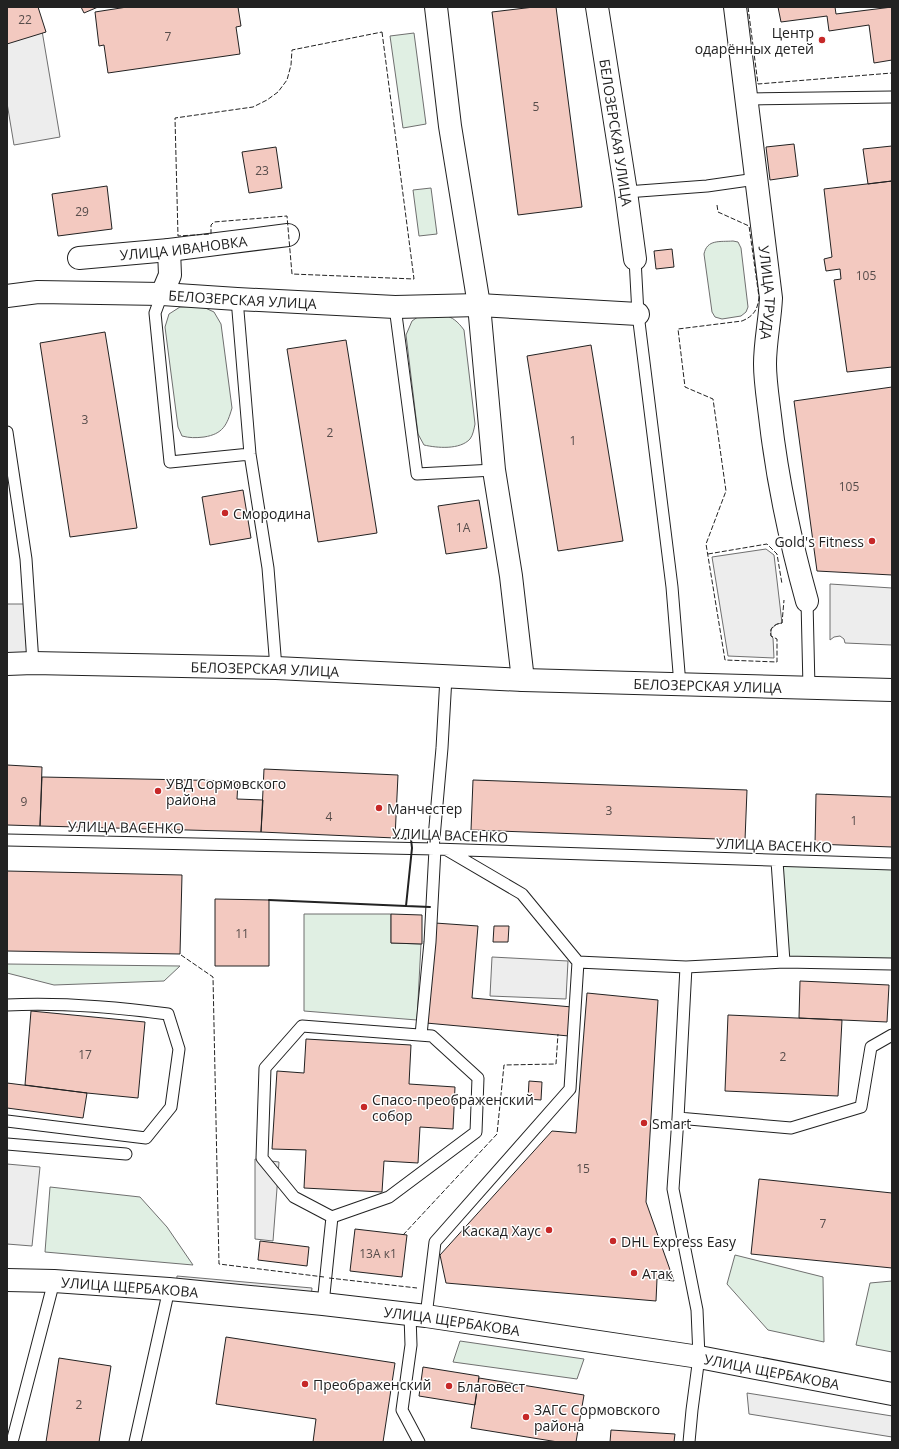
<svg xmlns="http://www.w3.org/2000/svg" width="899" height="1449" font-family="'Open Sans',sans-serif">
<style>
.green{fill:#e0efe3;stroke:#6f6f6f}
.parking{fill:#ededed;stroke:#6f6f6f}
.building{fill:#f3c9c0;stroke:#222}
.lines{fill:none;stroke-linecap:round;stroke-linejoin:round}
.service-casing{stroke:#222;stroke-width:13}
.minor-casing{stroke:#222;stroke-width:24}
.service{stroke:#fff;stroke-width:11}
.minor{stroke:#fff;stroke-width:22}
.fence{stroke:#222;stroke-width:1;stroke-dasharray:5 2;stroke-linecap:butt}
.wall{stroke:#222;stroke-width:2}
.poi-dot{fill:#c62828;stroke:#fff;stroke-width:1.5}
.labels{text-anchor:middle;dominant-baseline:central;stroke-width:3;stroke-linejoin:round;paint-order:stroke}
.number-label{font-size:12px;fill:#564c4a}
.poi-label{font-size:14px;fill:#222;stroke:#fff;text-anchor:start}
.street-label{font-size:14px;fill:#222;stroke:#fff}
</style>
<rect width="100%" height="100%" fill="#fff"/>
<path class="green" d="M 414,33 L 426,124 L 403,128 L 390,36 Z
M 431,188 L 437,234 L 419,236 L 413,190 Z
M 733,241 L 738,242 L 741,248 L 748,307 L 746,312 L 741,316 L 722,319 L 715,317 L 712,312 L 704,254 C 707,239 720,242 733,241 Z
M 201,306 L 214,312 L 221,324 L 232,408 C 227,425 223,434 204,437 C 195,438 190,438 182,436 L 178,427 L 165,327 L 169,314 L 180,307 Z
M 422,314 C 442,315 451,312 464,330 L 475,424 C 474,429 473,435 470,439 C 460,450 437,448 424,445 L 418,434 L 406,335 L 412,321 Z
M 777,861 L 892,864 L 892,967 L 784,962 Z
M 304,914 L 391,914 L 391,943 L 421,944 L 417,1020 L 304,1011 Z
M 7,964 L 180,966 L 164,981 L 54,985 L 7,973 Z
M 50,1187 L 140,1197 L 167,1227 L 193,1265 L 45,1252 Z
M 735,1255 L 823,1277 L 824,1342 L 768,1330 L 727,1284 Z
M 892,1281 L 892,1352 L 856,1345 L 870,1283 Z
M 460,1341 L 584,1359 L 577,1379 L 453,1362 Z"/>
<path class="parking" d="M 7,7 L 38,7 L 60,137 L 14,145 L 7,103 Z
M 766,549 L 774,555 L 782,623 L 777,624 L 771,629 L 771,636 L 773,638 L 774,658 L 728,656 L 712,557 Z
M 830,584 L 892,588 L 892,645 L 845,643 L 844,639 L 840,636 L 834,637 L 830,640 Z
M 7,604 L 26,604 L 27,653 L 7,653 Z
M 492,957 L 568,961 L 566,999 L 490,996 Z
M 255,1159 L 279,1162 L 273,1241 L 255,1239 Z
M 7,1164 L 40,1167 L 32,1246 L 7,1244 Z
M 177,1276 L 312,1288 L 310,1306 L 176,1293 Z
M 747,1393 L 892,1416 L 892,1437 L 749,1414 Z"/>
<path class="building" d="M 7,7 L 38,7 L 46,32 L 7,44 Z
M 81,7 L 98,7 L 84,13 Z
M 127,7 L 238,7 L 241,26 L 236,27 L 240,54 L 108,73 L 104,45 L 99,46 L 95,12 Z
M 534,7 L 556,7 L 582,207 L 518,215 L 492,12 Z
M 778,7 L 835,7 L 836,14 L 892,7 L 892,60 L 874,63 L 869,25 L 829,31 L 827,16 L 781,22 Z
M 794,144 L 798,176 L 770,180 L 766,147 Z
M 892,146 L 892,181 L 868,184 L 863,149 Z
M 276,147 L 282,188 L 249,193 L 242,152 Z
M 892,181 L 892,367 L 847,372 L 834,280 L 841,279 L 840,269 L 826,271 L 824,259 L 832,257 L 824,189 Z
M 107,186 L 112,229 L 58,236 L 52,194 Z
M 672,249 L 674,267 L 656,269 L 654,251 Z
M 105,332 L 137,528 L 70,537 L 40,343 Z
M 346,340 L 377,533 L 318,542 L 287,349 Z
M 591,345 L 623,541 L 558,551 L 527,356 Z
M 892,387 L 892,575 L 817,571 L 794,401 Z
M 243,490 L 251,538 L 210,545 L 202,497 Z
M 479,500 L 487,548 L 446,554 L 438,506 Z
M 7,765 L 42,767 L 40,826 L 7,825 Z
M 264,769 L 398,775 L 395,838 L 261,832 Z
M 42,777 L 238,781 L 237,799 L 263,800 L 261,832 L 40,826 Z
M 473,780 L 747,790 L 745,840 L 471,830 Z
M 816,794 L 892,797 L 892,847 L 815,844 Z
M 7,871 L 182,875 L 180,954 L 7,951 Z
M 215,899 L 269,900 L 269,966 L 215,966 Z
M 391,914 L 422,915 L 422,944 L 391,943 Z
M 435,923 L 478,926 L 472,998 L 572,1007 L 569,1036 L 426,1023 Z
M 494,926 L 509,926 L 508,942 L 493,942 Z
M 800,981 L 889,985 L 887,1022 L 799,1018 Z
M 587,993 L 658,1000 L 646,1202 L 674,1281 L 657,1279 L 656,1301 L 446,1283 L 440,1255 L 552,1131 L 576,1133 Z
M 31,1011 L 145,1022 L 138,1098 L 87,1093 L 25,1085 Z
M 728,1015 L 842,1020 L 838,1096 L 725,1091 Z
M 306,1039 L 411,1045 L 409,1084 L 455,1087 L 453,1129 L 420,1127 L 418,1163 L 384,1161 L 382,1192 L 304,1188 L 306,1150 L 272,1149 L 277,1071 L 304,1073 Z
M 529,1081 L 542,1082 L 541,1100 L 528,1099 Z
M 7,1083 L 87,1093 L 83,1118 L 7,1108 Z
M 759,1179 L 892,1193 L 892,1268 L 751,1254 Z
M 355,1229 L 407,1235 L 402,1277 L 350,1271 Z
M 260,1241 L 309,1247 L 307,1266 L 258,1260 Z
M 226,1337 L 395,1363 L 383,1442 L 313,1442 L 316,1419 L 216,1404 Z
M 59,1358 L 111,1366 L 99,1442 L 46,1442 Z
M 423,1367 L 479,1376 L 475,1405 L 419,1396 Z
M 479,1378 L 584,1395 L 576,1442 L 558,1442 L 471,1428 Z
M 611,1430 L 675,1434 L 674,1442 L 610,1442 Z"/>
<g class="lines">
<defs>
<path id="service" d="M 747,99 L 892,97
M 626,192 L 707,186 L 756,179
M 635,259 L 638,314 L 672,587 L 680,685
M 162,294 L 155,313 L 170,462 L 250,454
M 237,299 L 250,454 L 268,568 L 276,668
M 395,307 L 417,474 L 494,470
M 7,432 L 26,559 L 33,663
M 807,601 L 809,688
M 7,840 L 435,849 L 892,864
M 433,849 L 442,748 L 446,677
M 447,850 L 522,894 L 578,962 L 686,967
M 777,861 L 784,962
M 892,964 L 784,962 L 686,967 L 678,1118 L 791,1128 L 861,1107 L 871,1047 L 892,1035
M 7,1005 C 61,1002 115,1007 168,1014 L 179,1049 L 171,1107 L 146,1138 L 7,1121
M 421,1035 L 430,942 L 435,849
M 678,1118 L 673,1189 L 697,1310 L 699,1357 L 692,1410 L 689,1442
M 7,1144 L 126,1154
M 323,1304 L 332,1217 L 389,1197 L 476,1132 L 478,1078 L 432,1036 L 302,1026 L 265,1068 L 262,1158 L 294,1197 L 332,1217
M 410,1315 L 411,1345 L 402,1410 L 419,1442
M 426,1316 L 435,1242 L 570,1089 L 578,962
M 12,1442 L 54,1281
M 135,1442 L 169,1289"/>
<g id="minor">
<path d="M 436,7 L 450,126 L 479,305 L 494,470 L 511,576 L 523,680"/>
<path id="s1" d="M 597,7 L 626,192 L 635,259"/>
<path id="s2" d="M 735,7 L 771,298 C 770,320 765,342 765,364 C 765,381 768,399 770,416 C 777,478 790,540 807,601"/>
<path id="s3" d="M 79,258 L 169,250 L 288,235"/>
<path d="M 162,294 L 170,275 L 169,250"/>
<path id="s4" d="M 7,296 L 38,292 L 162,294 L 237,299 L 395,307 L 479,305 L 638,314"/>
<path id="s5" d="M 7,664 L 33,663 L 276,668 L 523,680 L 892,690"/>
<path id="s6" d="M 7,1280 L 54,1281 L 169,1289 L 323,1304 L 426,1316 L 699,1357 L 892,1394"/>
</g>
</defs>
<use href="#service" class="service-casing"/>
<use href="#minor" class="minor-casing"/>
<use href="#service" class="service"/>
<use href="#minor" class="minor"/>
<path class="fence" d="M 748,7 L 758,84 L 892,73
M 382,32 L 414,279 L 292,274 L 287,216 L 214,222 L 211,225 L 211,234 L 178,236 L 175,118 L 253,107 L 267,100 L 278,92 L 287,80 L 291,65 L 292,50 Z
M 717,205 L 718,212 L 749,226 L 759,297 C 758,309 754,316 742,321 L 678,329 L 685,387 L 713,399 L 726,491 L 706,544 L 725,660 L 777,662 L 777,639 L 771,636 C 769,628 774,624 782,623 L 784,600
M 708,554 L 767,544 L 777,554 L 782,584
M 181,955 L 213,977 L 219,1264 L 324,1277
M 403,1235 L 497,1134 L 504,1065 L 556,1064 L 558,1034
M 329,1278 L 417,1288"/>
<path class="wall" d="M 269,900 L 406,906 L 412,848 L 411,839 L 395,838
M 406,906 L 430,907"/>
</g>
<g class="poi-dot">
<circle cx="822" cy="40" r="4"/>
<circle cx="225" cy="513" r="4"/>
<circle cx="872" cy="541" r="4"/>
<circle cx="158" cy="791" r="4"/>
<circle cx="379" cy="808" r="4"/>
<circle cx="364" cy="1107" r="4"/>
<circle cx="644" cy="1123" r="4"/>
<circle cx="549" cy="1230" r="4"/>
<circle cx="613" cy="1241" r="4"/>
<circle cx="634" cy="1273" r="4"/>
<circle cx="305" cy="1384" r="4"/>
<circle cx="449" cy="1386" r="4"/>
<circle cx="526" cy="1417" r="4"/>
</g>
<g class="labels">
<g class="number-label">
<text x="25" y="19">22</text>
<text x="168" y="36">7</text>
<text x="536" y="106">5</text>
<text x="262" y="170">23</text>
<text x="82" y="211">29</text>
<text x="866" y="275">105</text>
<text x="85" y="419">3</text>
<text x="330" y="432">2</text>
<text x="573" y="440">1</text>
<text x="849" y="486">105</text>
<text x="463" y="527">1А</text>
<text x="24" y="801">9</text>
<text x="609" y="810">3</text>
<text x="329" y="816">4</text>
<text x="854" y="820">1</text>
<text x="242" y="933">11</text>
<text x="85" y="1054">17</text>
<text x="783" y="1056">2</text>
<text x="583" y="1168">15</text>
<text x="823" y="1223">7</text>
<text x="378" y="1253">13А к1</text>
<text x="79" y="1404">2</text>
</g>
<g class="poi-label">
<text x="814" y="32" text-anchor="end">Центр<tspan x="814" dy="16">одарённых детей</tspan></text>
<text x="233" y="513">Смородина</text>
<text x="864" y="541" text-anchor="end">Gold's Fitness</text>
<text x="166" y="783">УВД Сормовского<tspan x="166" dy="16">района</tspan></text>
<text x="387" y="808">Манчестер</text>
<text x="372" y="1099">Спасо-преображенский<tspan x="372" dy="16">собор</tspan></text>
<text x="652" y="1123">Smart</text>
<text x="541" y="1230" text-anchor="end">Каскад Хаус</text>
<text x="621" y="1241">DHL Express Easy</text>
<text x="642" y="1273">Атак</text>
<text x="313" y="1384">Преображенский</text>
<text x="457" y="1386">Благовест</text>
<text x="534" y="1409">ЗАГС Сормовского<tspan x="534" dy="16">района</tspan></text>
</g>
<g class="street-label">
<text stroke="none"><textPath href="#s1" startOffset="127">БЕЛОЗЕРСКАЯ УЛИЦА</textPath></text>
<text stroke="none"><textPath href="#s3" startOffset="105">УЛИЦА ИВАНОВКА</textPath></text>
<text stroke="none"><textPath href="#s2" startOffset="288">УЛИЦА ТРУДА</textPath></text>
<text stroke="none"><textPath href="#s4" startOffset="236">БЕЛОЗЕРСКАЯ УЛИЦА</textPath></text>
<text stroke="none"><textPath href="#s5" startOffset="258">БЕЛОЗЕРСКАЯ УЛИЦА</textPath></text>
<text stroke="none"><textPath href="#s5" startOffset="701">БЕЛОЗЕРСКАЯ УЛИЦА</textPath></text>
<text transform="translate(126 827) rotate(1)">УЛИЦА ВАСЕНКО</text>
<text transform="translate(450 835) rotate(2)">УЛИЦА ВАСЕНКО</text>
<text transform="translate(774 845) rotate(2)">УЛИЦА ВАСЕНКО</text>
<text stroke="none"><textPath href="#s6" startOffset="123">УЛИЦА ЩЕРБАКОВА</textPath></text>
<text stroke="none"><textPath href="#s6" startOffset="447">УЛИЦА ЩЕРБАКОВА</textPath></text>
<text stroke="none"><textPath href="#s6" startOffset="771">УЛИЦА ЩЕРБАКОВА</textPath></text>
</g>
</g>
<rect width="899" height="1449" fill="none" stroke="#222222" stroke-width="16"/>
</svg>
